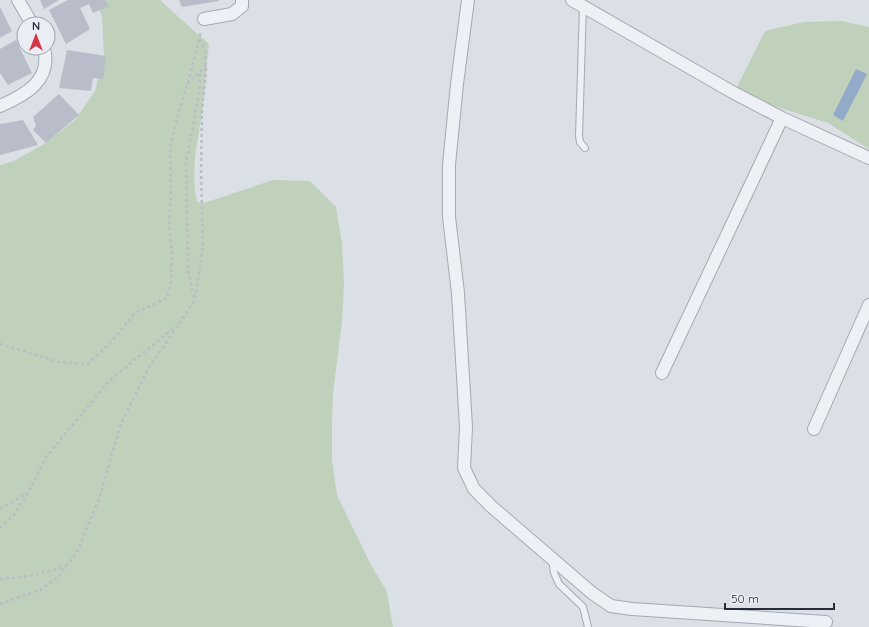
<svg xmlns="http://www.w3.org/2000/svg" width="869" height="627" font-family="Quicksand,sans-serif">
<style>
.green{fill:#c0d1bb}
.water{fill:#93aac9}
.building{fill:#b8bdc9}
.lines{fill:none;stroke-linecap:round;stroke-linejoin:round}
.lane-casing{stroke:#a4a9b3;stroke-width:8}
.street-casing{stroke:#a4a9b3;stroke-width:14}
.path{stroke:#b9bdc4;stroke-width:2.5;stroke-dasharray:3 3;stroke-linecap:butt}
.lane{stroke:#edf0f4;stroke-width:6}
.street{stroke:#edf0f4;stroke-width:12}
</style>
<rect width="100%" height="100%" fill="#dbdfe6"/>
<path class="green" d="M 95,0 L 161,0 L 162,2 L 209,44 C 206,66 205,89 202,111 C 198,143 190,169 197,202 L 204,203 L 273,180 L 310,181 L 336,207 L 342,244 L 344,283 L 342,321 L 333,393 L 332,422 L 332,460 L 337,495 L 369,561 L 387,592 L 393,627 L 0,627 L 0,165 L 14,161 L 46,143 L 75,120 L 95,91 L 104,55 L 102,16 Z
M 842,21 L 869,27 L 869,149 L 828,123 L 734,93 L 765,31 L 804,22 Z"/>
<path class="water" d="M 856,69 L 867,74 L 843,121 L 833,115 Z"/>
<path class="building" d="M 40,0 L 59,0 L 44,9 Z
M 68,0 L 105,0 L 109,6 L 93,13 L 89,4 L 80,8 L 90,29 L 66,44 L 49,10 Z
M 179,0 L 219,0 L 219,1 L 182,7 Z
M 0,7 L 12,31 L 0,38 Z
M 16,40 L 32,73 L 8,85 L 0,73 L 0,49 Z
M 67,50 L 106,56 L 103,79 L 93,78 L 91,91 L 59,88 Z
M 59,94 L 79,115 L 46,143 L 33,130 L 36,126 L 33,117 Z
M 23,120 L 38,145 L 0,155 L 0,124 Z"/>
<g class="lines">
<defs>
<path id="lane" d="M 583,6 L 579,136 L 580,142 L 585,148
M 552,560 L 554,573 L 559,584 L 583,607 L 588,627"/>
<path id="street" d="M 18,0 L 32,24
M 468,0 L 457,84 L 449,165 L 449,217 L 458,293 L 466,427 L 464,468 L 474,489 L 492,507 L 592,593 L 611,606 L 632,609 L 826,622
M 572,0 L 734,93 L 782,118 L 869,158
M 204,19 L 232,14 L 242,6 L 242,0
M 0,106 C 26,95 52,80 44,48
M 662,373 L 782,118
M 814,429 L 869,305"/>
</defs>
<use href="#lane" class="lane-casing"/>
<use href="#street" class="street-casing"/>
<path class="path" d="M 187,84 L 206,66
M 194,297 L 188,270 L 186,162 L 199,94 L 200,73
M 0,344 L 59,362 L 88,364 L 113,340 L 135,313 L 167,298 L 171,282 L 172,254 L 169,222 L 171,195 L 170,148 L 178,115 L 189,78 L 201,31
M 0,509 L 27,493
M 0,528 L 14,515 L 28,493 L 46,457 L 109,381 L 175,327
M 0,579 L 29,576 L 66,567
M 0,604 L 40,590 L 57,578 L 77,552 L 99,499 L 120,426 L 148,369 L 195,300 L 203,246 L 201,172 L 202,110 L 206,73 L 205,50 L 199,38"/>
<use href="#lane" class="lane"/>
<use href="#street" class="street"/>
</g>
<g transform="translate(36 36)"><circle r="19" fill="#eaeef4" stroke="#9ba0ab"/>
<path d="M0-3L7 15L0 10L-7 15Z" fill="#d43646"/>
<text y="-6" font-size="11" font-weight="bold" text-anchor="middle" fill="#242c3d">N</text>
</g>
<path d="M725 603v6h109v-6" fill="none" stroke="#242c3d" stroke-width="2"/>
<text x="731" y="603" font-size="12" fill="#242c3d" stroke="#eaeef4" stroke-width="3" paint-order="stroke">50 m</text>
</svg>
